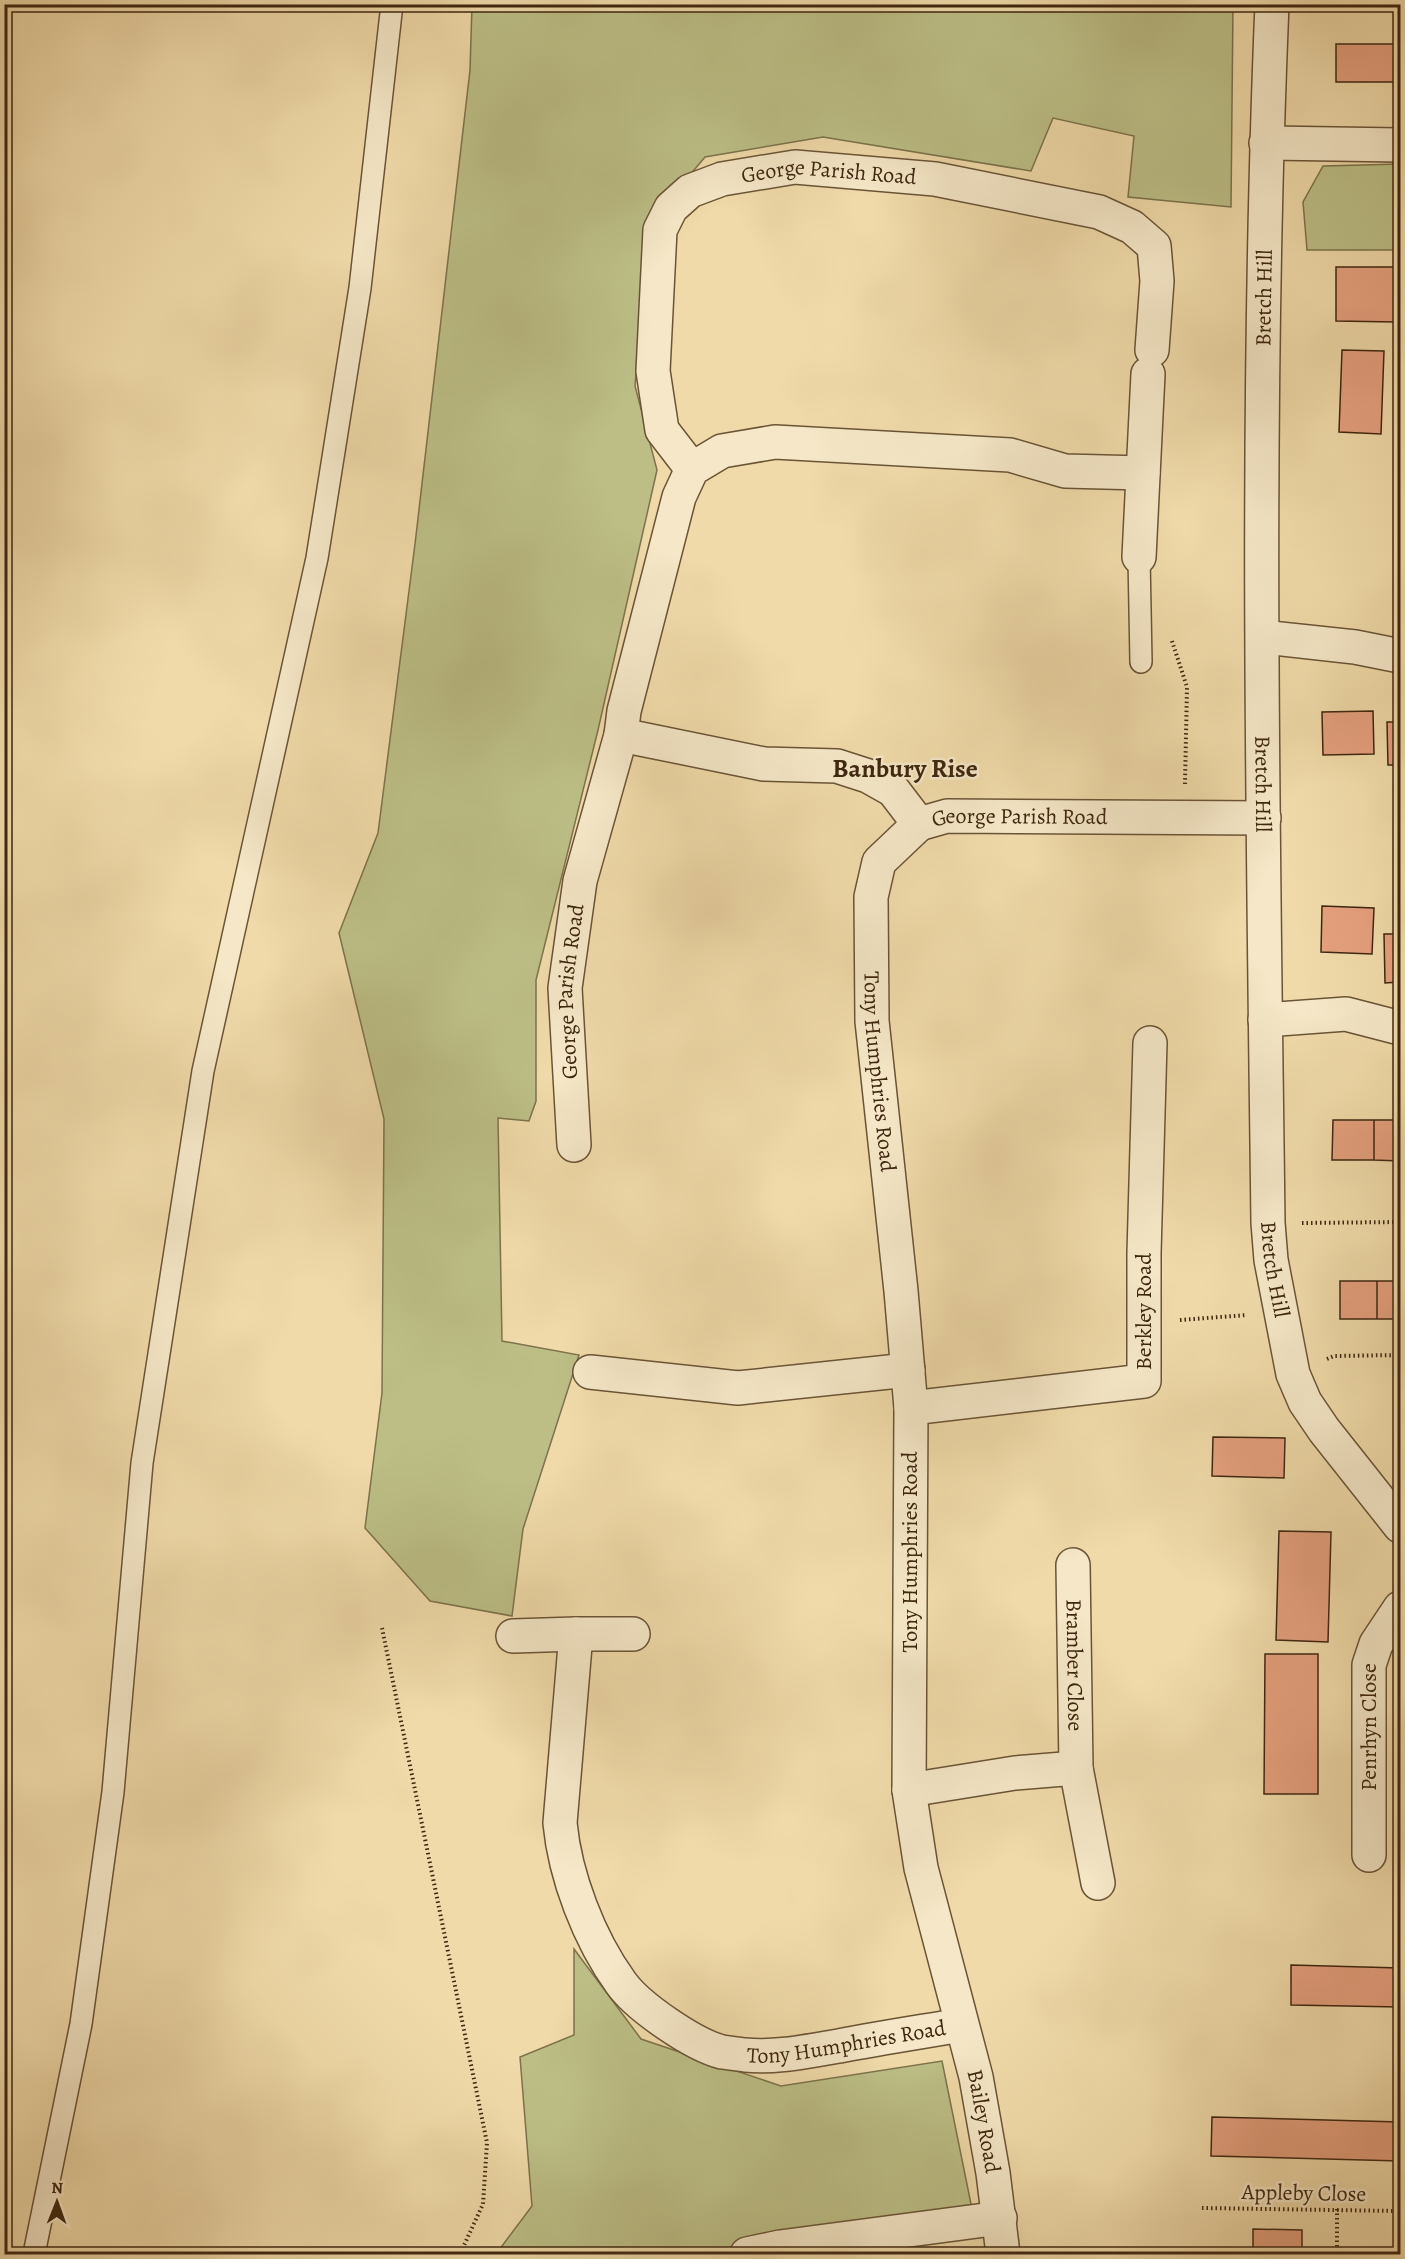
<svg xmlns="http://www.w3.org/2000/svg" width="1405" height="2259" font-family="Alegreya,serif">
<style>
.green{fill:#bcbe86;stroke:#7d724b;stroke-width:1.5}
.building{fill:#e5a07e;stroke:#3e2710;stroke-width:1.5}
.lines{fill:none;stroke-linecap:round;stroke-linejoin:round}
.service-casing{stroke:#6a5436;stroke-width:24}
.minor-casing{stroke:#6a5436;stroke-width:36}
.tertiary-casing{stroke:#6a5436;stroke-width:36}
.path{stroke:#3e2710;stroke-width:4;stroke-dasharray:1.5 3;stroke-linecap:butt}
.service{stroke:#f5e7c7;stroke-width:21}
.minor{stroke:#f5e7c7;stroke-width:33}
.tertiary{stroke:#f5e7c7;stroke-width:33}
.labels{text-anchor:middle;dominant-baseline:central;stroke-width:5;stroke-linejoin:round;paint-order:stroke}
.street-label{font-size:22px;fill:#3e2710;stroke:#f5e7c7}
.quarter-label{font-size:26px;font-weight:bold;fill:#3e2710;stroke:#f5e7c7}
</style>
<rect width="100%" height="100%" fill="#f0daa9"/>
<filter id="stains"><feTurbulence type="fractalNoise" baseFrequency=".00333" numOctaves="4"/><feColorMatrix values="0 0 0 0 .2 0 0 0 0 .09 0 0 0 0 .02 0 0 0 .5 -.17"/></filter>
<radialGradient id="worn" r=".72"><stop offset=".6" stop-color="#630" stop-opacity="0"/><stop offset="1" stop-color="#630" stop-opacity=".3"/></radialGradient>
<path class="green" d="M 472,5 L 1233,5 L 1231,207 L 1128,197 L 1134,136 L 1053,118 L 1031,171 L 823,137 L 705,157 L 648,225 L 635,386 L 657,470 L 598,730 L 536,980 L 536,1101 L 529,1121 L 498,1118 L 502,1341 L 579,1355 L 523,1529 L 512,1616 L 430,1601 L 365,1528 L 382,1393 L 384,1119 L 339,933 L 378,833 L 415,544 L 470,70 Z
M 1400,164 L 1400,250 L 1307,250 L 1303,202 L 1323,166 Z
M 574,1949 L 641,2039 L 781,2086 L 942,2061 L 972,2209 L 789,2237 L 710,2254 L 496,2254 L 532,2206 L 520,2057 L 574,2035 Z"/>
<path class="building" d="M 1336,44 L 1396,44 L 1396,82 L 1336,82 Z
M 1336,267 L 1396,267 L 1396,322 L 1336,321 Z
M 1342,350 L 1384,351 L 1381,434 L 1339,432 Z
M 1373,711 L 1374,754 L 1323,755 L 1322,712 Z
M 1387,722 L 1400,722 L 1400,765 L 1388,765 Z
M 1322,906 L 1374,908 L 1372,954 L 1321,952 Z
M 1384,934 L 1400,934 L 1400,982 L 1385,983 Z
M 1333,1120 L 1374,1120 L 1374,1160 L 1332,1160 Z
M 1374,1120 L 1400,1120 L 1400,1161 L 1374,1160 Z
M 1340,1281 L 1377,1281 L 1377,1319 L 1340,1319 Z
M 1377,1281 L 1400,1281 L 1400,1319 L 1377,1319 Z
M 1213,1437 L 1285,1438 L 1284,1478 L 1212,1476 Z
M 1279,1531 L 1331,1532 L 1328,1642 L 1276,1640 Z
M 1265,1654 L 1318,1654 L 1318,1794 L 1264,1794 Z
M 1291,1965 L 1400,1968 L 1400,2007 L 1291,2005 Z
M 1212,2117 L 1400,2122 L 1400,2161 L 1211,2156 Z
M 1253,2229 L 1302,2230 L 1302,2254 L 1253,2254 Z"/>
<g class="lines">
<defs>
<path id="service" d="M 1139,557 L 1141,662
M 34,2254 L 81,2024 L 113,1792 L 142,1463 L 203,1071 L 317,558 L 360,288 L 392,4"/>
<g id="minor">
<path d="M 1266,143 L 1400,145"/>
<path id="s1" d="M 692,469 L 662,430 L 653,371 L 660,230 L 671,208 L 690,191 L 722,179 L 795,167 L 935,179 L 1099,212 L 1132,227 L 1154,246 L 1157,281 L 1152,350"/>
<path id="s2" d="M 1143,473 L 1065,471 L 1010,455 L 775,442 L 722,451 L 692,469 L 679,497 L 624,711 L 621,735 L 764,764 L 837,766 L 868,776 L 893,790 L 919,824 L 947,816 L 1264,818"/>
<path d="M 1139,557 L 1148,374"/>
<path d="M 1263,637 L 1355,647 L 1400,656"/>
<path id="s3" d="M 919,824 L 879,862 L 871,897 L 872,1021 L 901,1291 L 911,1408 L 909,1790 L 921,1868 L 976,2077 L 993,2173 L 1003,2254"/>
<path d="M 1265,1020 L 1346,1014 L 1400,1028"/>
<path id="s4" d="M 574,1145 L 565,988 L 580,881 L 621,735"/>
<path d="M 590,1372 L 738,1388 L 908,1370"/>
<path id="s5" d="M 911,1408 L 1144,1381 L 1144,1253 L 1150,1043"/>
<path id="s6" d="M 1073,1565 L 1076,1768"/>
<path id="s7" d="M 633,1634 L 576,1634 L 560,1823 C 565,1876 589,1939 621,1983 C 638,2007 694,2045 722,2052 C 729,2053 737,2054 745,2055 C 777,2058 807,2051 839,2046 C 880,2038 920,2032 961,2025"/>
<path d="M 513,1636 L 576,1634"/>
<path d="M 909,1790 L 1015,1773 L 1076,1768 L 1098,1883"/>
<path id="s8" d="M 1369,1855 L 1369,1665 L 1376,1644 L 1400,1608"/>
<path d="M 747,2254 L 780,2247 L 1000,2218"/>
</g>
<g id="tertiary">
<path id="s9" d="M 1272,4 C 1255,410 1263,817 1268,1223 L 1271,1260 L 1293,1374 L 1305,1402 L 1324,1430 L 1400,1526"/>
</g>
</defs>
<use href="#service" class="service-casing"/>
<use href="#minor" class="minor-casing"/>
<use href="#tertiary" class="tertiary-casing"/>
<path class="path" d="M 1172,641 L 1187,687 L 1185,784
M 1302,1223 L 1400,1222
M 1180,1320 L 1247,1315
M 1327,1359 L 1334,1356 L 1400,1355
M 382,1628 L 487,2143 L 483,2204 L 460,2254
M 1202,2208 L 1397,2211 L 1399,2254
M 1337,2209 L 1337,2254"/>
<use href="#service" class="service"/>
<use href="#minor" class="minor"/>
<use href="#tertiary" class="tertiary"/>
</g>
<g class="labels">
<g class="street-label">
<text stroke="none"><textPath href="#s1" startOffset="442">George Parish Road</textPath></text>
<text transform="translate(1264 298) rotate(-89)">Bretch Hill</text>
<text stroke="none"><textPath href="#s9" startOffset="780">Bretch Hill</textPath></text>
<text stroke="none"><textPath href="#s2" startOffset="1160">George Parish Road</textPath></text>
<text stroke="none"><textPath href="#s4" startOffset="154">George Parish Road</textPath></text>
<text stroke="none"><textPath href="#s3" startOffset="266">Tony Humphries Road</textPath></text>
<text stroke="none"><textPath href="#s9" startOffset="1266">Bretch Hill</textPath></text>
<text stroke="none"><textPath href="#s5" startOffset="304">Berkley Road</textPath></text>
<text transform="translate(910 1552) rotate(-90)">Tony Humphries Road</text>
<text stroke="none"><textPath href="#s6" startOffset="100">Bramber Close</textPath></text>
<text stroke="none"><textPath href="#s8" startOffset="128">Penrhyn Close</textPath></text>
<text stroke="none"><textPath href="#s7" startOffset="669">Tony Humphries Road</textPath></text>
<text stroke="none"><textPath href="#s3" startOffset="1326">Bailey Road</textPath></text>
<text transform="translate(1304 2193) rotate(1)">Appleby Close</text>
</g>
<g class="quarter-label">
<text x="905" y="768">Banbury Rise</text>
</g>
</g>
<rect width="1405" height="2259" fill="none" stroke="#f0daa9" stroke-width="24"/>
<rect x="6" y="6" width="1393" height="2247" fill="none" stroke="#3e2710" stroke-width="3"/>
<rect x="12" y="12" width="1381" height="2235" fill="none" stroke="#3e2710" stroke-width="1.5"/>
<g transform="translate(57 2202) rotate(1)" stroke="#f5e7c7" stroke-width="4.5" paint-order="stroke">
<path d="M0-4.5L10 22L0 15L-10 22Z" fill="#3e2710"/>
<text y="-9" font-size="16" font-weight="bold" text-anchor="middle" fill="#3e2710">N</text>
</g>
<rect width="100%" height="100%" filter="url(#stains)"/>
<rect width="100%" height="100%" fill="url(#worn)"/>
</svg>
